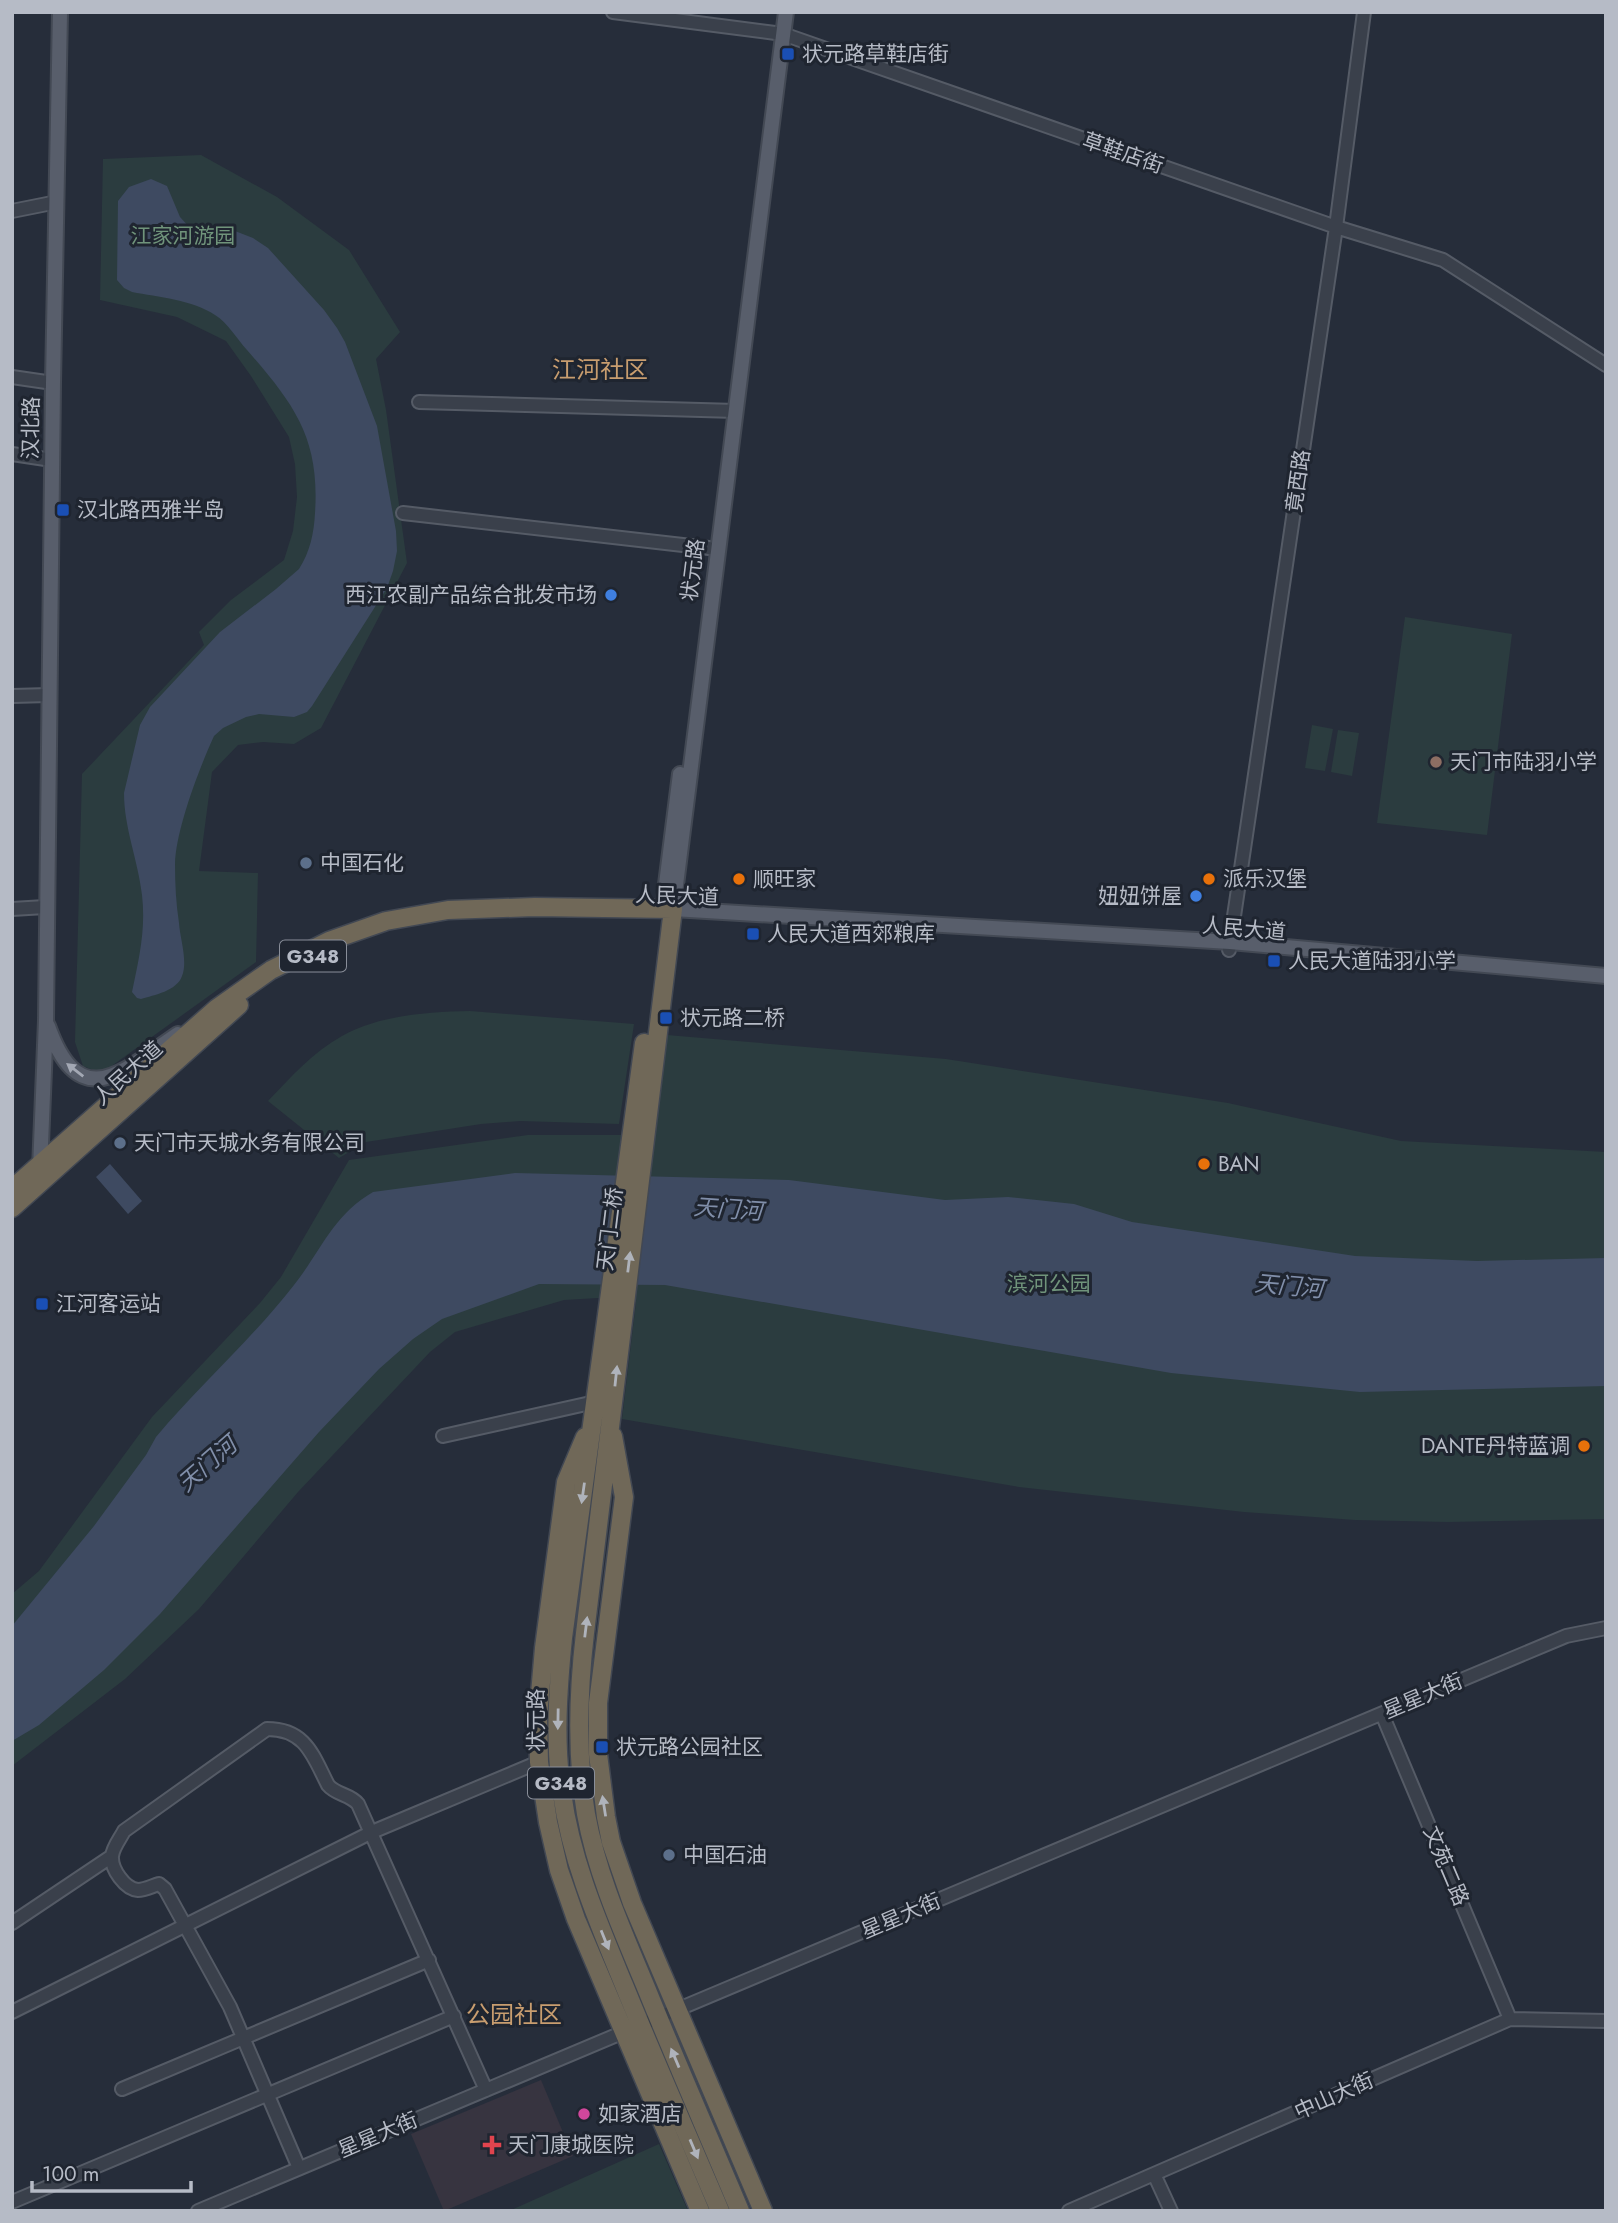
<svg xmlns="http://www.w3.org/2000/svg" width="1618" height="2223" font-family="Jost,'Noto Sans SC',sans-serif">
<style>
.medical{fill:#373440}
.green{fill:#2b3c3f}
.water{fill:#3e4a61}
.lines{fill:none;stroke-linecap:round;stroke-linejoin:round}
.minor-casing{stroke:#555b66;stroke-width:16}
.major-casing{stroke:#434954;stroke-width:18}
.highway-casing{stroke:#424853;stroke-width:21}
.minor{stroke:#3a404b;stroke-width:12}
.major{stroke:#585e6b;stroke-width:14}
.highway{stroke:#706858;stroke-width:18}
.oneway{fill:#a3a8b4}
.oneway2{fill:#afb3bb}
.transit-dot{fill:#1a4fb4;stroke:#1f2530;stroke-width:2.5}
.shop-dot{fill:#3f7fe0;stroke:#1f2530;stroke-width:2.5}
.education-dot{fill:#8d6e63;stroke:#1f2530;stroke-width:2.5}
.service-dot{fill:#5c6f8a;stroke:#1f2530;stroke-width:2.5}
.food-dot{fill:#e8710a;stroke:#1f2530;stroke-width:2.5}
.hotel-dot{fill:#d1479c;stroke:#1f2530;stroke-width:2.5}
.health-dot{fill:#e0444e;stroke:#1f2530;stroke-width:2.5}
.labels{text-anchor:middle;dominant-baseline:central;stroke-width:6;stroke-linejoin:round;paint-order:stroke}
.shield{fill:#1f2530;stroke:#898e99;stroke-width:2}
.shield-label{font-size:19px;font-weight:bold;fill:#b6bbc6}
.poi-label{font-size:21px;fill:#b6bbc6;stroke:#1f2530;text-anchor:start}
.street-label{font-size:21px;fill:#b6bbc6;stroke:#1f2530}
.park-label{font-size:21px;fill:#70947b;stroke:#1f2530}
.water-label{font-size:23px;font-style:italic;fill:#818faa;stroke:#1f2530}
.quarter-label{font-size:24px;fill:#c89d6f;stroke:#1f2530}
</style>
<rect width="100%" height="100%" fill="#262d3a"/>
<path class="medical" d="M 541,2080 L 573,2156 L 444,2211 L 411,2134 Z"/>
<path class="green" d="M 201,155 L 277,197 L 349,250 L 400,332 L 376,359 L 386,410 L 407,563 L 321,728 L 294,744 L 263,742 L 238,745 L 212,772 L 199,871 L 258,873 L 256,962 L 106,1070 L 98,1072 L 83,1066 L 75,1042 L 82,774 L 204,645 L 199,632 L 231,600 L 284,560 L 293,531 L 297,497 L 295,464 L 289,437 L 251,376 L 226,341 L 177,317 L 100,300 L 103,159 Z
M 1405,617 L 1512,634 L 1487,835 L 1377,823 Z
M 1312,725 L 1333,729 L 1325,771 L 1305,768 Z
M 1338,730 L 1359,733 L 1352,776 L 1331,772 Z
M 470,1011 L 634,1024 L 619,1124 L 520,1121 L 481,1124 L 366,1142 L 339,1158 L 268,1101 C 291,1077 313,1052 342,1036 C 379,1015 428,1012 470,1011 Z
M 667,1035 L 946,1059 L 1228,1103 L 1401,1141 L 1606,1152 L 1606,1519 L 1448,1522 L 1355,1520 L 1244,1512 L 1019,1487 L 622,1419 L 636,1302 L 598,1298 L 564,1300 L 455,1332 L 430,1352 L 298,1492 L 199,1609 L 125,1679 L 12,1766 L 12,1594 L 39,1571 L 152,1417 L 260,1303 L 281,1277 L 349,1160 L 528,1135 L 655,1135 Z
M 659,2144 L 688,2211 L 509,2211 Z"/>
<path class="water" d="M 151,179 L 167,186 L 180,217 L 191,229 L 199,232 L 235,231 L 253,238 L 268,248 L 324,310 L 337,328 L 345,342 L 377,426 L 396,531 L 397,551 L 393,571 L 387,588 L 312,706 L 307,712 L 294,717 L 259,714 L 246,717 L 223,728 L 214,736 C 199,769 176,829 175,864 C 175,884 176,904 179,923 C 180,939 188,961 182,976 C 177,991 154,995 141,999 L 137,998 L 132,992 C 139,959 146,929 142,895 C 138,860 124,828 124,793 L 140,725 L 150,707 L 220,632 L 276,589 L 299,569 C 310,552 314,533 315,513 C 320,438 294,404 247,350 C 237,339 228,323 215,315 C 193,300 158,297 132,292 L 124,288 L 117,280 L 118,201 L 129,187 Z
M 110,1164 L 142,1201 L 128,1214 L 96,1177 Z
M 515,1173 L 789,1180 L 945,1200 L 1008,1197 L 1074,1204 L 1132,1222 L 1355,1256 L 1477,1261 L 1606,1258 L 1606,1386 L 1360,1392 L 1171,1373 L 665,1285 L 539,1284 L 442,1319 L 413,1339 L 379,1369 L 319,1432 L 160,1614 L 104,1670 L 39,1725 L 12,1741 L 12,1626 L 94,1526 L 146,1455 L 156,1437 C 200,1385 252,1339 294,1285 C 321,1251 333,1215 373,1192 Z"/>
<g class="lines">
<defs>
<path id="minor" d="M 613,12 L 783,34 L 1336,227 L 1443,260 L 1606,365
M 12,211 L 57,202
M 12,377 L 53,383
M 419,402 L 736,411
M 12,454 L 52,460
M 403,513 L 709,548
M 12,696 L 49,695
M 12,909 L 45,907
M 1229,950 L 1336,227 L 1364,12
M 443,1436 L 595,1402
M 1382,1714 L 1510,2019
M 12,1923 L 112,1856
M 12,2012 L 372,1832 L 539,1762
M 122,2089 L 429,1960
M 299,2168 L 230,2007 L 165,1889 L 159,1884 C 152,1886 145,1890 138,1890 C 125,1889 111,1869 112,1856 C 113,1847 120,1839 124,1831 L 267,1729 C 306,1729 313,1756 328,1785 C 336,1795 350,1794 358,1804 L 486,2090
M 1154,2174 L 1171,2211
M 12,2202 L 454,2016
M 198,2211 L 1566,1636 L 1606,1628
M 1069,2211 L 1510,2019 L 1606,2021"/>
<path id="major" d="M 786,12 L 673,909 L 1230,942 L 1606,976
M 663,908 L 680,774
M 48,1026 C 80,1116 123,1071 178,1034
M 40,1169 L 46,1020 L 53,383 L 60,12"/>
<path id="highway" d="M 644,1043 L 563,1638 C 558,1689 554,1742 562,1793 C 571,1860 598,1922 624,1985 C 655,2061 688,2136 720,2211
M 12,1189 L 217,1008 L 271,970 L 329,941 L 386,921 L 448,910 L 535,907 L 673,909 L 585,1633 C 578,1693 576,1754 586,1814 C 597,1875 623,1932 647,1990 C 677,2064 709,2137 740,2211
M 12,1208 L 239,1005
M 613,1436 L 624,1497 L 598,1703 L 598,1754 L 606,1817 L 611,1842 L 632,1903 L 763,2211
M 585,1437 L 566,1482 L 544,1648 L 538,1717 L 539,1762 L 548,1822 L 559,1870 L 576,1919 L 700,2211"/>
</defs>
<use href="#minor" class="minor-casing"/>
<use href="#major" class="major-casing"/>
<use href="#highway" class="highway-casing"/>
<use href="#minor" class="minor"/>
<use href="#major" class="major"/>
<use href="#highway" class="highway"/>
</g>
<defs><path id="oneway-solid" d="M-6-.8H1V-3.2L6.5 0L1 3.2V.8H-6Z" transform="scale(1.75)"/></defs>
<use class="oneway" href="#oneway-solid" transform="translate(75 1070) rotate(-142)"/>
<g class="oneway2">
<use href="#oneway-solid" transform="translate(629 1262) rotate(-83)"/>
<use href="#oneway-solid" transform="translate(616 1376) rotate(-84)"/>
<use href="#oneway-solid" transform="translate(583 1493) rotate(98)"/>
<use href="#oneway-solid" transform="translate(586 1627) rotate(-83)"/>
<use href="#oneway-solid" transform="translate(558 1719) rotate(91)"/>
<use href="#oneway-solid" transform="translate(604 1806) rotate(-99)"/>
<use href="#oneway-solid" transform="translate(605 1940) rotate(68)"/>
<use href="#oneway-solid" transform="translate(675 2058) rotate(-113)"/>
<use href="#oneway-solid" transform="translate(694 2149) rotate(67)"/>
</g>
<g class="transit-dot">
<rect x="781" y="47" width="14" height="14" rx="3.5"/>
<rect x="56" y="503" width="14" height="14" rx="3.5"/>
<rect x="746" y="927" width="14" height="14" rx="3.5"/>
<rect x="1267" y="954" width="14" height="14" rx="3.5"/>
<rect x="659" y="1011" width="14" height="14" rx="3.5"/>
<rect x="35" y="1297" width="14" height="14" rx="3.5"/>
<rect x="595" y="1740" width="14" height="14" rx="3.5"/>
</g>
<g class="shop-dot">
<circle cx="611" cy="595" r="7"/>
<circle cx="1196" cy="896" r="7"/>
</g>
<circle class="education-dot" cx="1436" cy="762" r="7"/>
<g class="service-dot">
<circle cx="306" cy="863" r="7"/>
<circle cx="120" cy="1143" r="7"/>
<circle cx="669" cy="1855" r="7"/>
</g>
<g class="food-dot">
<circle cx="739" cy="879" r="7"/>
<circle cx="1209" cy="879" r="7"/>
<circle cx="1204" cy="1164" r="7"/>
<circle cx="1584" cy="1446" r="7"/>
</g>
<circle class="hotel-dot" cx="584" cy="2114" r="7"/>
<path class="health-dot" d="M488.5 2134.5h7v7h7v7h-7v7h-7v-7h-7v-7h7z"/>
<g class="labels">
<g class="shield">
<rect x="280" y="940.5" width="66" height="31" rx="5"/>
<rect x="528" y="1767.5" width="66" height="31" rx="5"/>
</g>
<g class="shield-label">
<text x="313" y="956">G348</text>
<text x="561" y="1783">G348</text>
</g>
<g class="poi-label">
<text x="802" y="54">状元路草鞋店街</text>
<text x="77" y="510">汉北路西雅半岛</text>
<text x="597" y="595" text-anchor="end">西江农副产品综合批发市场</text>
<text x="1450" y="762">天门市陆羽小学</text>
<text x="320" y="863">中国石化</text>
<text x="753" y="879">顺旺家</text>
<text x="1223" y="879">派乐汉堡</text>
<text x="1182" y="896" text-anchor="end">妞妞饼屋</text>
<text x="767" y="934">人民大道西郊粮库</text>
<text x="1288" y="961">人民大道陆羽小学</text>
<text x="680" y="1018">状元路二桥</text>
<text x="134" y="1143">天门市天城水务有限公司</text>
<text x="1218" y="1164">BAN</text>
<text x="56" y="1304">江河客运站</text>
<text x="1570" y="1446" text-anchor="end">DANTE丹特蓝调</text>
<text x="616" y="1747">状元路公园社区</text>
<text x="683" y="1855">中国石油</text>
<text x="598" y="2114">如家酒店</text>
<text x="508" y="2145">天门康城医院</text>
</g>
<g class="street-label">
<text transform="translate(1123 153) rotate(19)">草鞋店街</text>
<text transform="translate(31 428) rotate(-89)">汉北路</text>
<text transform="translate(1298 481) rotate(-82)">竟西路</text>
<text transform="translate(693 570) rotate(-83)">状元路</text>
<text transform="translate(677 896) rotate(2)">人民大道</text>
<text transform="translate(1244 929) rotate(5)">人民大道</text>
<text transform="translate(128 1073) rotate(-42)">人民大道</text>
<text transform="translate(610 1229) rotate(-83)">天门二桥</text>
<text transform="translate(1423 1696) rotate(-23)">星星大街</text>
<text transform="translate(536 1720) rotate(-90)">状元路</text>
<text transform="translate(1446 1866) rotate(67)">文苑二路</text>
<text transform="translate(901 1916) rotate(-23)">星星大街</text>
<text transform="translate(1334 2096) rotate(-24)">中山大街</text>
<text transform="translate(378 2135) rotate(-23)">星星大街</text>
</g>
<g class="park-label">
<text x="183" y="236">江家河游园</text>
<text x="1049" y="1284">滨河公园</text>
</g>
<g class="water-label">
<text transform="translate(728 1209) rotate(4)">天门河</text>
<text transform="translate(1289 1286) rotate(5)">天门河</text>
<text transform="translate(207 1464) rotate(-41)">天门河</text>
</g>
<g class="quarter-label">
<text x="600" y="369">江河社区</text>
<text x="514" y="2014">公园社区</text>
</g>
</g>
<rect width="1618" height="2223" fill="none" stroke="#b6bbc6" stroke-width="28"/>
<path d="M32 2181v10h159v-10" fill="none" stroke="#b6bbc6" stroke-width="3.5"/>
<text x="42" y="2181" font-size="21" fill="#b6bbc6" stroke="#1f2530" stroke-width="5" paint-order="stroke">100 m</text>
</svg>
